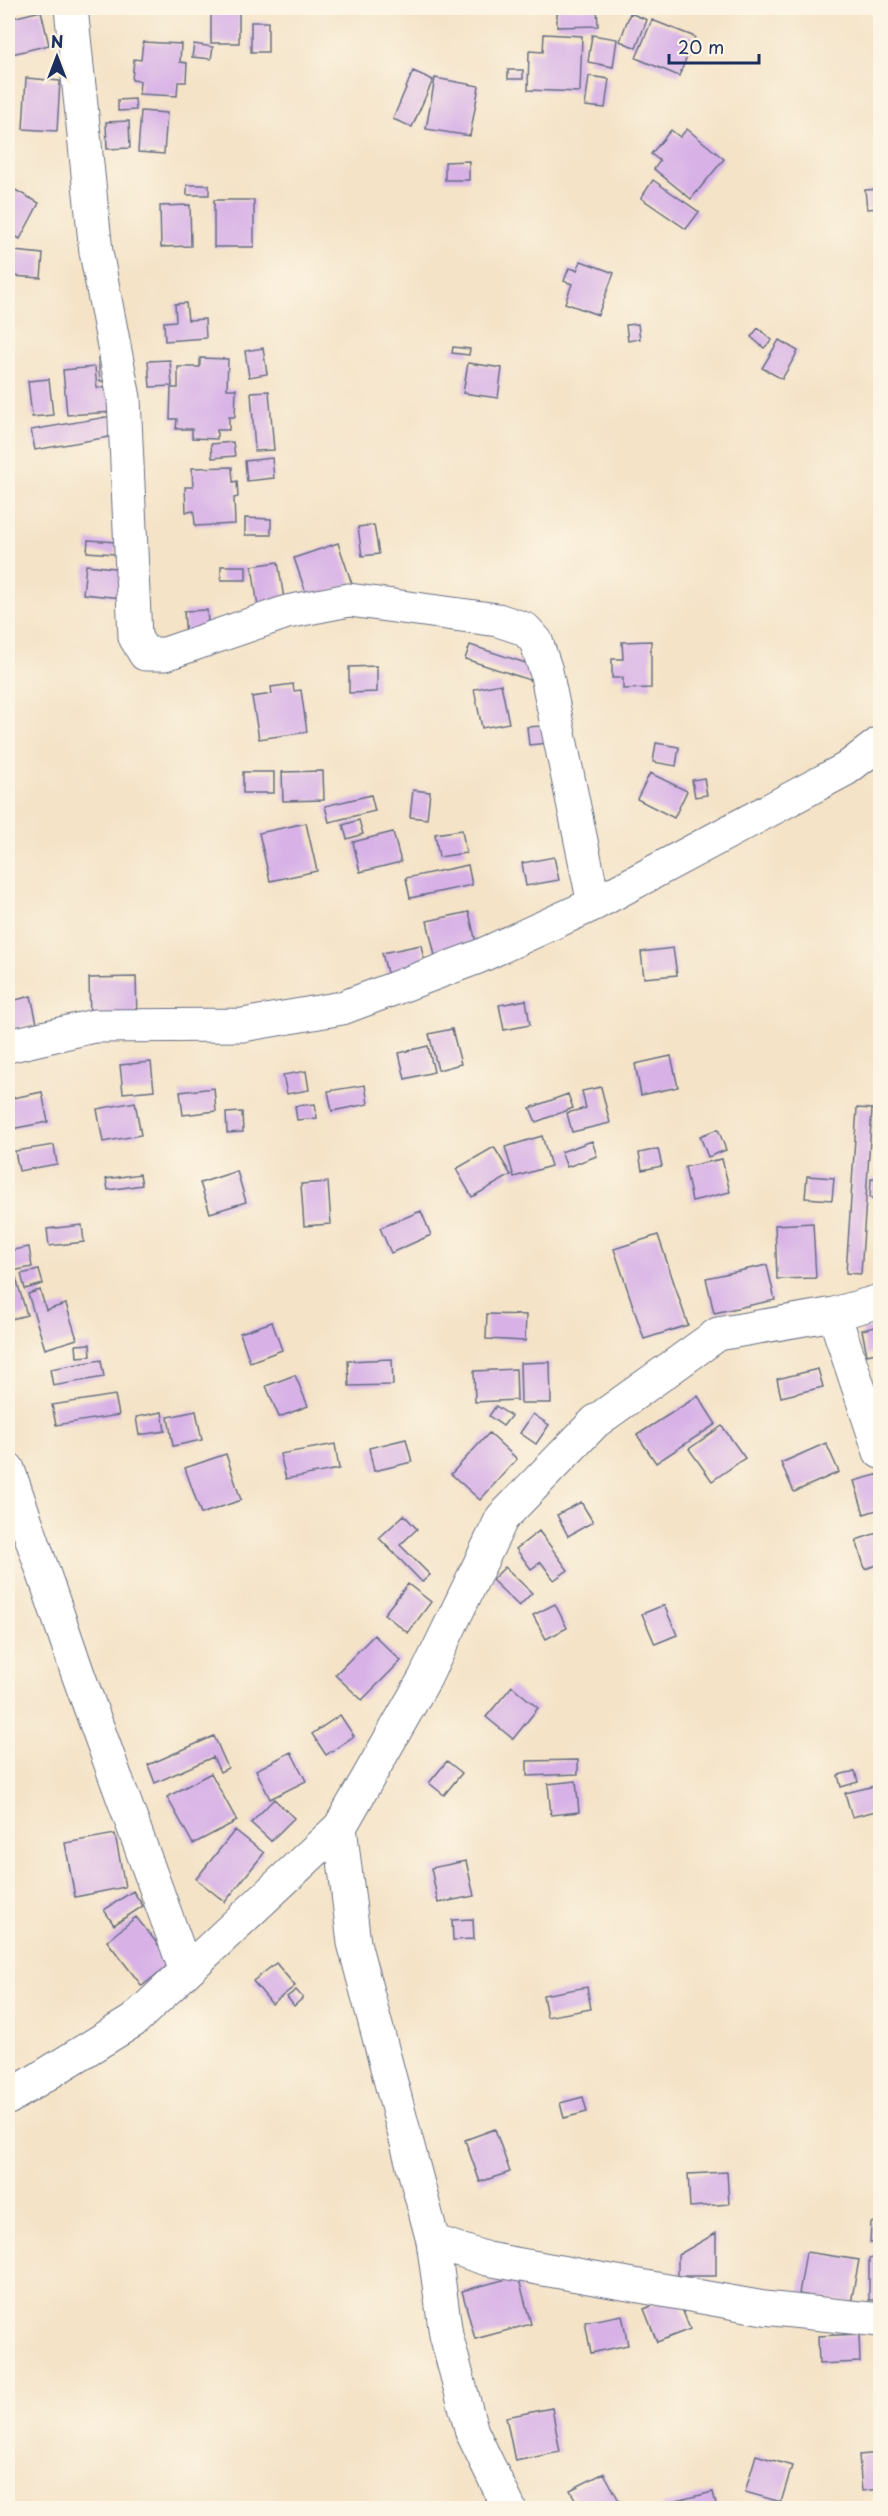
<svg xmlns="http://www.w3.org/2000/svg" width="888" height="2516" font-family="'Playpen Sans',sans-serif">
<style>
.building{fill:#d8b2e7}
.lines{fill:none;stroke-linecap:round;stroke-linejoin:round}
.street-casing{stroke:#676e83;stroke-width:35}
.street{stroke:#fff;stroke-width:33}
</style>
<rect width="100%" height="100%" fill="#fcf5e5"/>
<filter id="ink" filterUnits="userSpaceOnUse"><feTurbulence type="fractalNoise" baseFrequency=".0167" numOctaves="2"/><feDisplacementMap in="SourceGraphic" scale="12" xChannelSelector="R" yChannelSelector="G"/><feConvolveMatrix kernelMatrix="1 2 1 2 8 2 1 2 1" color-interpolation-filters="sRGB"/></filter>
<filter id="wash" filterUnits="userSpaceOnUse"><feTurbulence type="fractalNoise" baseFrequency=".008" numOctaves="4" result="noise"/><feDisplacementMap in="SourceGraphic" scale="24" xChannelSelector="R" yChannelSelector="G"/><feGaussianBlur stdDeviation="1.35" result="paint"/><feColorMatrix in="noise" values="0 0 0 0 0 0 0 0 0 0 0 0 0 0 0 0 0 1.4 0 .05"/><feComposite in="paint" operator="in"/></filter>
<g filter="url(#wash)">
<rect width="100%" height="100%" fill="#f4e3c7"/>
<g id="blocks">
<path class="building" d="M 211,8 L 239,8 L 239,43 L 211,43 Z
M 557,8 L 597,8 L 598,26 L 557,27 Z
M 41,11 L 49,45 L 8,55 L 8,19 Z
M 630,13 L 647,20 L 636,48 L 620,41 Z
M 652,20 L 695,37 L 679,76 L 636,58 Z
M 251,22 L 268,22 L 268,52 L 251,52 Z
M 544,34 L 582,36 L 580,92 L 528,90 L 529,51 L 543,52 Z
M 592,35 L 617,39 L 613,67 L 588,62 Z
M 143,42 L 181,44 L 180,62 L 187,63 L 186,82 L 178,82 L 177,96 L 139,94 L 140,81 L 132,80 L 134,59 L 141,60 Z
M 194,44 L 213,47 L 211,59 L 192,57 Z
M 508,70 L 523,70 L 523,79 L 508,79 Z
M 413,71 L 433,80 L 412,127 L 393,119 Z
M 589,76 L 609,79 L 605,108 L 585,106 Z
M 26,78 L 60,81 L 57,131 L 23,129 Z
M 435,78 L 479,86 L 470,136 L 426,129 Z
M 135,99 L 136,110 L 118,111 L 118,100 Z
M 141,111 L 167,113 L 164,154 L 138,152 Z
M 129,121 L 130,148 L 107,149 L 106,122 Z
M 687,129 L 724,159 L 691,199 L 654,169 L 660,161 L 651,154 L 671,130 L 680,137 Z
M 469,161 L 469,180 L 445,180 L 445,162 Z
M 653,180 L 699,212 L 686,229 L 641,198 Z
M 187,185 L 209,185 L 209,195 L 187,195 Z
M 8,186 L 39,203 L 20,239 L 8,232 Z
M 880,189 L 880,208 L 867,209 L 865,190 Z
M 214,200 L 254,200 L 254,247 L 214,247 Z
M 190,205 L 191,246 L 161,247 L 160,206 Z
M 14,251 L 43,254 L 41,278 L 12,276 Z
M 581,261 L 614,273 L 598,315 L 565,303 L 572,284 L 564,281 L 569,268 L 577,270 Z
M 186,303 L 188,320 L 205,319 L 206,338 L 165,341 L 164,322 L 176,321 L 175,304 Z
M 638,324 L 640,339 L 628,341 L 626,325 Z
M 758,328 L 772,340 L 764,348 L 751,337 Z
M 779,340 L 798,351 L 782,379 L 762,368 Z
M 453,347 L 470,349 L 469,355 L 452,353 Z
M 263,348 L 267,374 L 249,377 L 245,351 Z
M 114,357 L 116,380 L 100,381 L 98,358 Z
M 200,358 L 228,359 L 227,389 L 236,389 L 235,417 L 229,417 L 229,430 L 217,430 L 217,439 L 192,438 L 192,429 L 176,429 L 177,419 L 170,419 L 171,388 L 178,388 L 178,367 L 200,367 Z
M 170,360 L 172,386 L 150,387 L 148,361 Z
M 468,363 L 502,368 L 498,398 L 463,393 Z
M 95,367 L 97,388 L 112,387 L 114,412 L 67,415 L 63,370 Z
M 49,379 L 53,415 L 32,417 L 28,381 Z
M 269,391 L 274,450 L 255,451 L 251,392 Z
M 112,416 L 115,436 L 35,450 L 31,430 Z
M 233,442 L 235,456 L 212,458 L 211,444 Z
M 272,458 L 274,478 L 247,481 L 245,461 Z
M 232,467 L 233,482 L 237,481 L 238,497 L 234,498 L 235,524 L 195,526 L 194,511 L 186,512 L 185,487 L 193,487 L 192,468 Z
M 245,518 L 271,519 L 271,535 L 245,535 Z
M 374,525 L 379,554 L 362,556 L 358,527 Z
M 88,540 L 116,542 L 115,554 L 87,552 Z
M 338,543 L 352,584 L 308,599 L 294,558 Z
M 278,562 L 286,611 L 259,614 L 252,566 Z
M 86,565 L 124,569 L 121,598 L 83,594 Z
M 221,566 L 246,566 L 246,580 L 221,580 Z
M 207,610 L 209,636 L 186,638 L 184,611 Z
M 651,641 L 651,688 L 623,689 L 623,678 L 612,678 L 612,659 L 623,659 L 622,642 Z
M 470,645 L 538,667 L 533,681 L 465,659 Z
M 377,666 L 377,692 L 349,693 L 349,667 Z
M 293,684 L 294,691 L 301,690 L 307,732 L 259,739 L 252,697 L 272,694 L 271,687 Z
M 501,684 L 509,723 L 482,728 L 474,689 Z
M 557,725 L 558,742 L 529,745 L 527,727 Z
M 656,743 L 679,747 L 676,766 L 653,762 Z
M 323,771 L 324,800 L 283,801 L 282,772 Z
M 243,772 L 274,772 L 274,793 L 243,793 Z
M 650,773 L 687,791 L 674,818 L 637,799 Z
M 704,778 L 707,795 L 695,797 L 692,780 Z
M 413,790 L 430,792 L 427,819 L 410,817 Z
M 371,795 L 375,811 L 329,822 L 325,806 Z
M 359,820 L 363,834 L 347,839 L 343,825 Z
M 306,823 L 317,871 L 270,881 L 259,833 Z
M 462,830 L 466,853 L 439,857 L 435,834 Z
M 393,832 L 401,862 L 360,872 L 353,842 Z
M 554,857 L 559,880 L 526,886 L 522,863 Z
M 468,865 L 472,885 L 410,898 L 406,878 Z
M 469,912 L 478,951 L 436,960 L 427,921 Z
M 421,945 L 426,970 L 388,977 L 382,953 Z
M 673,948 L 677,975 L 644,978 L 641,952 Z
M 136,977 L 137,1019 L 90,1020 L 89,978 Z
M 31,996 L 37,1023 L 8,1030 L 8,1002 Z
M 526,1000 L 530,1025 L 504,1030 L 499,1005 Z
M 452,1029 L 461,1064 L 438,1070 L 429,1034 Z
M 428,1046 L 434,1072 L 405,1079 L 399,1053 Z
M 671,1056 L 678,1087 L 641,1095 L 635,1064 Z
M 151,1062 L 154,1090 L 123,1093 L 120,1065 Z
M 306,1071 L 309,1090 L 287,1094 L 283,1075 Z
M 365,1085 L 368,1104 L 332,1111 L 328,1091 Z
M 601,1087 L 610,1123 L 572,1132 L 567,1113 L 586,1108 L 582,1091 Z
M 214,1088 L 216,1111 L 183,1115 L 180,1092 Z
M 42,1092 L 48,1122 L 11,1129 L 8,1099 Z
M 568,1094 L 573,1108 L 536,1122 L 530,1108 Z
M 135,1102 L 141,1135 L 103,1142 L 97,1109 Z
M 315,1104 L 317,1118 L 297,1120 L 295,1106 Z
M 857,1108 L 872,1109 L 861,1274 L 846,1273 Z
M 242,1112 L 243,1132 L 227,1133 L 226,1113 Z
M 718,1129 L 726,1150 L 708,1157 L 700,1136 Z
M 542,1136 L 551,1166 L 514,1177 L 505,1147 Z
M 592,1141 L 597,1156 L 567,1167 L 561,1152 Z
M 54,1145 L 57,1164 L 19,1171 L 15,1151 Z
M 494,1147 L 511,1175 L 472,1197 L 456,1169 Z
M 658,1149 L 662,1166 L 642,1170 L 639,1153 Z
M 722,1159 L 730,1192 L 692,1201 L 685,1167 Z
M 237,1171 L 246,1202 L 210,1213 L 200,1183 Z
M 140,1174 L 142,1185 L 108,1190 L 106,1179 Z
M 807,1176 L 834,1178 L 832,1200 L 805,1198 Z
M 871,1178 L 880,1179 L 880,1199 L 870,1198 Z
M 328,1182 L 331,1224 L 304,1226 L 301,1184 Z
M 421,1211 L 431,1235 L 391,1253 L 380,1228 Z
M 813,1223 L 816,1278 L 777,1279 L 775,1225 Z
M 82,1225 L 84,1242 L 49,1246 L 47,1229 Z
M 658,1235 L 688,1325 L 644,1339 L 614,1249 Z
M 29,1247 L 32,1267 L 8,1272 L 8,1251 Z
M 767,1265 L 775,1300 L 714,1313 L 706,1278 Z
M 39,1270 L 43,1284 L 25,1289 L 21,1274 Z
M 16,1278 L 27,1315 L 8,1320 L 8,1281 Z
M 40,1290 L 46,1310 L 66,1304 L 77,1339 L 45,1349 L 28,1294 Z
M 487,1314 L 526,1315 L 525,1341 L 486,1339 Z
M 272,1322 L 282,1350 L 250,1362 L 240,1333 Z
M 880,1326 L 880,1352 L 867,1355 L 862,1330 Z
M 90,1344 L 91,1356 L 77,1357 L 76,1345 Z
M 392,1359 L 393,1385 L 349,1386 L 348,1361 Z
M 101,1360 L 104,1377 L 53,1386 L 50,1369 Z
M 550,1362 L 551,1403 L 521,1403 L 520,1363 Z
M 516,1369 L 517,1400 L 475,1402 L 474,1371 Z
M 818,1369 L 823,1387 L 781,1397 L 777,1379 Z
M 295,1375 L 308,1406 L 279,1417 L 266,1386 Z
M 115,1395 L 119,1415 L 56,1425 L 52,1405 Z
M 698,1396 L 716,1424 L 656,1463 L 637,1435 Z
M 496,1406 L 511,1416 L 503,1426 L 489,1416 Z
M 196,1411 L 202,1440 L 173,1446 L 168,1417 Z
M 162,1412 L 165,1431 L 139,1435 L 136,1417 Z
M 533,1414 L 549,1425 L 536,1444 L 520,1433 Z
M 722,1426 L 745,1458 L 712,1481 L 689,1449 Z
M 489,1433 L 517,1459 L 480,1500 L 451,1474 Z
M 406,1439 L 412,1462 L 374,1471 L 369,1448 Z
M 826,1443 L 839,1472 L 794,1492 L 781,1463 Z
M 335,1444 L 339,1469 L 286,1479 L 280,1454 Z
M 226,1454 L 241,1500 L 201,1514 L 185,1468 Z
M 880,1474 L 880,1509 L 864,1514 L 854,1481 Z
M 581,1502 L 593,1522 L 568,1536 L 557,1515 Z
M 404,1515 L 417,1529 L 400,1545 L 430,1575 L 422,1582 L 379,1538 Z
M 539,1531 L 568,1570 L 554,1580 L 541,1562 L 531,1569 L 516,1549 Z
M 880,1532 L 880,1564 L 865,1569 L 856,1540 Z
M 505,1567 L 532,1593 L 519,1606 L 492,1580 Z
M 408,1584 L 431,1602 L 408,1633 L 384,1614 Z
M 555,1604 L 567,1628 L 546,1639 L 533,1615 Z
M 664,1605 L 677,1635 L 655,1644 L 642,1614 Z
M 374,1635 L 401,1661 L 362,1700 L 335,1675 Z
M 512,1686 L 538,1708 L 513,1739 L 486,1717 Z
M 340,1715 L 354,1736 L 326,1755 L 312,1734 Z
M 214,1736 L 228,1768 L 220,1772 L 213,1757 L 155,1783 L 148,1765 Z
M 291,1752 L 306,1781 L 270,1799 L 256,1770 Z
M 578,1760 L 578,1774 L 527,1776 L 527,1761 Z
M 447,1761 L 462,1773 L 444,1795 L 429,1783 Z
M 855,1771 L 858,1782 L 841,1787 L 838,1775 Z
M 211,1773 L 237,1821 L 193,1844 L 167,1797 Z
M 576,1781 L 579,1812 L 551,1815 L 548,1784 Z
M 879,1785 L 880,1810 L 852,1817 L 845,1793 Z
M 274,1799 L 294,1818 L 271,1841 L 251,1823 Z
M 235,1830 L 264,1853 L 225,1902 L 196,1879 Z
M 115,1834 L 125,1887 L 75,1897 L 65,1843 Z
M 466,1861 L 474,1896 L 438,1903 L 431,1868 Z
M 133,1891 L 143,1906 L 114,1925 L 104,1910 Z
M 136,1917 L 172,1962 L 142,1986 L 107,1941 Z
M 473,1919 L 474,1939 L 453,1940 L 452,1920 Z
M 276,1963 L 295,1986 L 272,2004 L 253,1981 Z
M 587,1987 L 591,2009 L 547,2017 L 543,1995 Z
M 296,1990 L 303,1998 L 294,2006 L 287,1997 Z
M 583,2097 L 587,2112 L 564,2118 L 560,2103 Z
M 495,2129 L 510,2172 L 480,2182 L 465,2140 Z
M 727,2172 L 729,2204 L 690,2207 L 688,2174 Z
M 880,2220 L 880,2243 L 870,2243 L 871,2223 Z
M 716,2233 L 716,2276 L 678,2276 L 678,2255 Z
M 806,2252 L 859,2260 L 851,2303 L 799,2294 Z
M 880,2256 L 880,2300 L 869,2300 L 869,2259 Z
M 518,2276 L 531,2324 L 475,2339 L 462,2291 Z
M 677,2296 L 690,2329 L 657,2342 L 644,2309 Z
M 622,2315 L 628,2345 L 591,2353 L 585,2322 Z
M 859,2334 L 860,2362 L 819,2364 L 818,2336 Z
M 552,2408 L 560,2452 L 515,2461 L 506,2417 Z
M 880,2453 L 880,2489 L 862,2491 L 859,2455 Z
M 756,2455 L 792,2466 L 781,2502 L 745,2492 Z
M 604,2473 L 623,2508 L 580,2508 L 570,2490 Z
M 713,2492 L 717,2508 L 664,2508 L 663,2504 Z"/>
</g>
</g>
<g filter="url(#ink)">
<use href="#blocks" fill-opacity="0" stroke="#676e83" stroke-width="1.5"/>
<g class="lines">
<defs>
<path id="street" d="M 71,8 L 96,252 L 124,398 L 135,637 L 145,654 L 165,654 L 287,612 L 349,600 L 498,620 L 525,629 L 536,641 L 546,671 L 594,904
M 8,1046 L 94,1026 L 243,1025 L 342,1008 L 478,957 L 594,904 L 846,769 L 880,743
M 834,1314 L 880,1452
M 8,1469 L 78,1674 L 186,1971
M 340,1827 L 354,1943 L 433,2241 L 487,2259 L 764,2308 L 880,2320
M 8,2098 L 133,2021 L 340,1827 L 425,1678 L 502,1518 L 595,1422 L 718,1334 L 834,1314 L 880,1301
M 433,2241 L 446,2335 L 472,2432 L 509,2508"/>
</defs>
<use href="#street" class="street-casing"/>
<use href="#street" class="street"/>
</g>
</g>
<rect width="888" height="2516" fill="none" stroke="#fcf5e5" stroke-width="30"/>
<g transform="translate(57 57)" stroke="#fcf5e5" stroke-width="4.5" paint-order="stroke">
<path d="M0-4.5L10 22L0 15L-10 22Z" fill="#1b2f5e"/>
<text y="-9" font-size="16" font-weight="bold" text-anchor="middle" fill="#1b2f5e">N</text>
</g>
<path d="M669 54v9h90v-9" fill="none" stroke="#1b2f5e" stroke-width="3"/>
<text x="678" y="54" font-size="18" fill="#1b2f5e" stroke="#fcf5e5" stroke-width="4.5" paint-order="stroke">20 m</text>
</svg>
